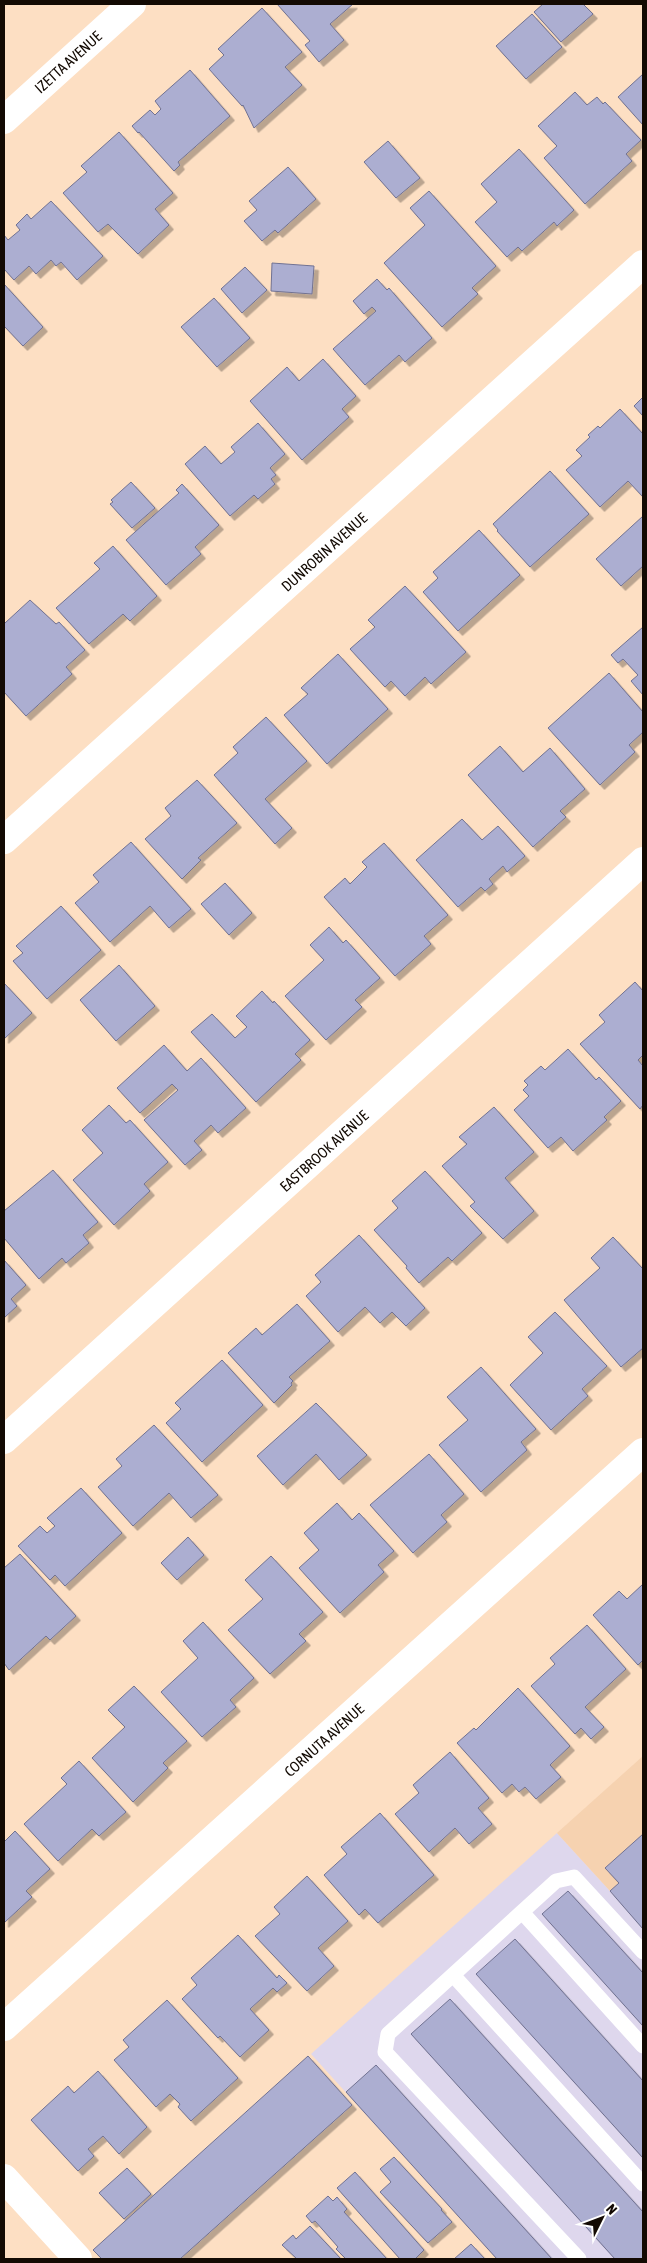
<svg xmlns="http://www.w3.org/2000/svg" width="647" height="2263" font-family="'Asap Condensed',sans-serif">
<style>
.commercial{fill:#ded7ed}
.built{fill:#f6d2b0}
.building{fill:#acaed1;stroke:#717292;filter:url(#shadow)}
.lines{fill:none;stroke-linecap:round;stroke-linejoin:round}
.service{stroke:#fff;stroke-width:15}
.minor{stroke:#fff;stroke-width:28}
.tertiary{stroke:#fff;stroke-width:28}
.labels{text-anchor:middle;dominant-baseline:central;stroke-width:5;stroke-linejoin:round;paint-order:stroke}
.street-label{font-size:15px;fill:#130a03;stroke:#fff}
</style>
<defs>
<filter id="shadow"><feDropShadow dx="4.5" dy="4.5" stdDeviation="0" flood-color="#0004"/></filter>
</defs>
<rect width="100%" height="100%" fill="#fddfc3"/>
<path class="commercial" d="M 557,1833 L 643,1927 L 643,2259 L 497,2259 L 311,2054 Z"/>
<path class="built" d="M 643,1756 L 643,1927 L 557,1833 Z"/>
<path class="building" d="M 277,4 L 353,4 L 330,24 L 344,40 L 319,62 L 305,45 L 310,41 Z
M 543,4 L 583,4 L 593,14 L 561,42 L 534,12 Z
M 262,8 L 302,52 L 285,67 L 302,85 L 254,128 L 243,105 L 242,106 L 209,69 L 224,55 L 218,49 Z
M 532,14 L 562,47 L 526,79 L 496,46 Z
M 190,70 L 230,116 L 178,162 L 180,165 L 174,171 L 139,132 L 138,133 L 132,126 L 150,110 L 155,115 L 161,109 L 155,101 Z
M 643,74 L 643,125 L 618,97 Z
M 575,92 L 587,105 L 597,97 L 603,104 L 605,102 L 641,140 L 626,154 L 632,161 L 585,204 L 544,158 L 557,146 L 538,126 Z
M 119,132 L 173,193 L 155,209 L 169,225 L 138,254 L 108,224 L 98,232 L 63,193 L 87,172 L 81,166 Z
M 388,141 L 420,178 L 396,198 L 364,162 Z
M 519,149 L 574,210 L 557,226 L 554,222 L 522,251 L 518,247 L 507,257 L 475,222 L 497,202 L 481,184 Z
M 288,167 L 316,199 L 278,233 L 275,230 L 262,241 L 244,221 L 257,210 L 249,201 Z
M 429,191 L 496,266 L 472,288 L 478,294 L 442,327 L 384,263 L 425,225 L 410,208 Z
M 51,201 L 103,256 L 77,280 L 61,262 L 56,266 L 51,260 L 36,274 L 29,266 L 14,280 L 4,269 L 4,235 L 8,240 L 20,230 L 16,225 L 27,214 L 31,219 Z
M 272,263 L 314,266 L 312,294 L 271,291 Z
M 245,267 L 267,290 L 242,313 L 221,289 Z
M 377,279 L 387,290 L 389,288 L 432,338 L 405,362 L 399,355 L 365,385 L 333,349 L 376,311 L 372,307 L 364,314 L 353,301 Z
M 4,284 L 43,327 L 23,346 L 4,326 Z
M 214,298 L 250,338 L 217,367 L 181,327 Z
M 323,359 L 356,396 L 342,409 L 349,417 L 302,460 L 250,401 L 287,367 L 299,381 Z
M 643,397 L 643,416 L 634,406 Z
M 620,409 L 643,434 L 643,497 L 628,481 L 600,507 L 566,470 L 582,456 L 576,450 L 590,437 L 588,435 L 598,426 L 600,428 Z
M 258,423 L 285,454 L 270,468 L 276,475 L 271,479 L 275,484 L 258,499 L 254,495 L 230,516 L 185,464 L 205,446 L 221,464 L 235,452 L 231,447 Z
M 550,471 L 589,514 L 530,567 L 497,531 L 498,530 L 493,524 Z
M 131,482 L 155,508 L 132,528 L 110,504 L 113,502 L 111,500 Z
M 182,484 L 219,525 L 195,547 L 201,554 L 166,585 L 126,540 L 179,493 L 176,490 Z
M 643,516 L 643,566 L 621,586 L 596,559 Z
M 479,530 L 520,575 L 458,631 L 423,592 L 438,578 L 433,572 Z
M 113,546 L 157,596 L 130,621 L 123,614 L 89,644 L 56,608 L 100,569 L 94,563 Z
M 405,586 L 466,652 L 431,684 L 425,677 L 405,696 L 391,681 L 385,687 L 350,649 L 375,627 L 368,620 Z
M 30,600 L 56,624 L 59,622 L 85,650 L 66,667 L 72,674 L 26,716 L 4,692 L 4,621 L 5,623 Z
M 643,627 L 643,695 L 631,681 L 638,675 L 623,659 L 618,663 L 611,655 Z
M 338,654 L 388,709 L 327,764 L 284,715 L 308,694 L 301,688 Z
M 609,673 L 643,712 L 643,732 L 629,745 L 635,752 L 600,785 L 548,728 Z
M 266,717 L 307,761 L 265,799 L 292,828 L 275,844 L 214,775 L 238,753 L 233,747 Z
M 500,746 L 523,772 L 550,748 L 585,789 L 560,811 L 566,817 L 533,847 L 468,775 Z
M 197,780 L 237,823 L 198,858 L 201,860 L 182,879 L 145,839 L 171,816 L 165,808 Z
M 462,819 L 482,840 L 498,826 L 525,856 L 507,872 L 503,866 L 489,879 L 493,884 L 485,891 L 481,887 L 458,907 L 416,860 Z
M 131,842 L 191,909 L 169,928 L 150,906 L 110,942 L 75,903 L 99,882 L 93,875 Z
M 384,843 L 448,915 L 424,936 L 431,944 L 395,976 L 324,897 L 345,878 L 350,884 L 367,867 L 362,862 Z
M 225,883 L 252,913 L 229,935 L 201,904 Z
M 61,906 L 101,950 L 47,999 L 13,961 L 23,953 L 16,946 Z
M 329,927 L 343,943 L 346,940 L 380,978 L 355,1000 L 362,1007 L 326,1040 L 285,996 L 324,960 L 310,945 Z
M 119,965 L 155,1006 L 116,1041 L 80,1000 Z
M 635,982 L 643,991 L 643,1055 L 638,1060 L 643,1066 L 643,1105 L 640,1109 L 580,1044 L 605,1022 L 599,1015 Z
M 4,983 L 32,1013 L 4,1039 Z
M 262,991 L 273,1003 L 274,1001 L 310,1040 L 295,1054 L 301,1060 L 256,1102 L 191,1032 L 212,1014 L 235,1038 L 247,1027 L 236,1016 Z
M 164,1045 L 187,1071 L 201,1058 L 246,1108 L 218,1133 L 211,1125 L 194,1141 L 202,1150 L 185,1165 L 144,1120 L 178,1090 L 172,1084 L 140,1113 L 117,1088 Z
M 568,1049 L 596,1080 L 599,1077 L 621,1101 L 604,1117 L 607,1120 L 573,1151 L 561,1137 L 548,1148 L 514,1110 L 529,1096 L 523,1090 L 528,1085 L 524,1081 L 541,1066 L 545,1070 Z
M 109,1105 L 126,1123 L 130,1120 L 168,1162 L 144,1184 L 150,1191 L 114,1225 L 73,1180 L 103,1153 L 82,1130 Z
M 494,1107 L 534,1152 L 505,1178 L 534,1211 L 503,1239 L 470,1206 L 475,1202 L 442,1166 L 467,1144 L 459,1137 Z
M 53,1170 L 98,1222 L 83,1235 L 89,1243 L 66,1263 L 62,1258 L 39,1279 L 4,1238 L 4,1211 Z
M 425,1171 L 482,1233 L 452,1261 L 448,1257 L 419,1283 L 406,1268 L 407,1266 L 374,1230 L 398,1208 L 392,1201 Z
M 359,1235 L 425,1308 L 406,1326 L 392,1312 L 380,1323 L 365,1307 L 338,1332 L 306,1296 L 321,1282 L 315,1275 Z
M 613,1237 L 643,1269 L 643,1348 L 621,1367 L 564,1300 L 600,1268 L 591,1258 Z
M 4,1260 L 26,1285 L 11,1299 L 17,1306 L 4,1318 Z
M 297,1304 L 330,1341 L 289,1377 L 293,1381 L 291,1383 L 292,1385 L 274,1403 L 228,1353 L 256,1328 L 262,1335 Z
M 555,1312 L 607,1366 L 582,1389 L 588,1396 L 551,1430 L 510,1385 L 543,1353 L 528,1337 Z
M 222,1360 L 263,1405 L 202,1462 L 166,1423 L 181,1409 L 175,1403 Z
M 481,1367 L 536,1429 L 521,1442 L 527,1450 L 481,1492 L 439,1445 L 468,1420 L 447,1397 Z
M 316,1403 L 367,1455 L 339,1480 L 316,1454 L 283,1485 L 257,1456 Z
M 154,1425 L 218,1495 L 191,1518 L 169,1493 L 133,1526 L 98,1487 L 122,1466 L 116,1459 Z
M 429,1454 L 464,1494 L 441,1515 L 447,1522 L 413,1553 L 370,1505 Z
M 81,1488 L 122,1533 L 65,1586 L 55,1575 L 50,1580 L 18,1546 L 40,1526 L 47,1533 L 55,1526 L 47,1518 Z
M 337,1503 L 352,1520 L 359,1513 L 394,1551 L 378,1565 L 384,1572 L 340,1613 L 299,1568 L 319,1550 L 304,1533 Z
M 188,1537 L 204,1555 L 177,1580 L 161,1563 Z
M 20,1554 L 76,1616 L 50,1640 L 46,1636 L 9,1670 L 4,1663 L 4,1568 Z
M 271,1556 L 323,1612 L 299,1634 L 306,1641 L 270,1674 L 228,1630 L 263,1599 L 245,1580 Z
M 643,1584 L 643,1660 L 638,1665 L 593,1615 L 619,1591 L 627,1599 Z
M 203,1622 L 254,1678 L 230,1700 L 236,1707 L 202,1737 L 161,1692 L 198,1658 L 183,1641 Z
M 587,1625 L 626,1669 L 585,1707 L 604,1727 L 591,1739 L 581,1728 L 575,1734 L 531,1686 L 555,1664 L 550,1658 Z
M 134,1686 L 187,1741 L 163,1763 L 168,1768 L 133,1802 L 92,1758 L 125,1727 L 108,1710 Z
M 518,1688 L 570,1746 L 550,1765 L 561,1777 L 536,1799 L 525,1787 L 519,1792 L 512,1784 L 502,1793 L 457,1743 L 474,1728 L 476,1730 Z
M 450,1752 L 489,1798 L 478,1808 L 492,1824 L 469,1844 L 455,1828 L 429,1852 L 395,1814 L 419,1793 L 413,1785 Z
M 79,1761 L 126,1812 L 99,1836 L 92,1829 L 58,1861 L 24,1824 L 67,1784 L 61,1778 Z
M 380,1813 L 434,1875 L 378,1923 L 365,1909 L 359,1915 L 324,1875 L 347,1854 L 341,1847 Z
M 15,1831 L 50,1869 L 26,1891 L 32,1897 L 4,1923 L 4,1842 Z
M 643,1834 L 643,1929 L 610,1891 L 619,1883 L 605,1868 Z
M 307,1876 L 348,1921 L 318,1948 L 334,1966 L 307,1991 L 255,1936 L 280,1914 L 274,1907 Z
M 568,1891 L 643,1973 L 643,2026 L 542,1914 Z
M 238,1935 L 277,1978 L 279,1975 L 287,1983 L 277,1992 L 273,1988 L 250,2009 L 269,2030 L 240,2057 L 220,2036 L 218,2038 L 182,1999 L 197,1985 L 191,1978 Z
M 515,1939 L 643,2081 L 643,2158 L 476,1974 Z
M 450,1999 L 643,2212 L 643,2259 L 615,2259 L 411,2034 Z
M 167,2000 L 238,2078 L 191,2121 L 178,2107 L 180,2104 L 170,2094 L 156,2107 L 114,2060 L 129,2047 L 123,2040 Z
M 308,2056 L 352,2105 L 180,2259 L 102,2259 L 93,2250 Z
M 376,2065 L 552,2259 L 497,2259 L 346,2092 Z
M 98,2071 L 147,2127 L 119,2154 L 103,2136 L 88,2149 L 94,2156 L 78,2171 L 31,2120 L 68,2086 L 74,2093 Z
M 394,2157 L 442,2209 L 441,2210 L 452,2222 L 428,2243 L 380,2192 L 391,2182 L 380,2169 Z
M 127,2168 L 151,2194 L 124,2219 L 99,2193 Z
M 355,2172 L 424,2250 L 415,2259 L 400,2259 L 337,2188 Z
M 328,2196 L 333,2201 L 337,2197 L 347,2209 L 344,2212 L 387,2259 L 346,2259 L 336,2249 L 338,2247 L 315,2221 L 312,2223 L 306,2216 Z
M 310,2226 L 341,2259 L 297,2259 L 282,2245 L 293,2235 L 296,2239 Z
M 471,2244 L 485,2259 L 454,2259 Z"/>
<g class="lines">
<path class="service" d="M 522,1912 L 643,2046
M 453,1975 L 643,2184
M 579,2259 L 385,2052 L 388,2034 L 556,1881 L 574,1877 L 643,1952"/>
<path class="minor" d="M 4,120 L 132,4
M 4,1440 L 643,861
M 4,2027 L 643,1452
M 4,2178 L 78,2259"/>
<path class="tertiary" d="M 4,840 L 643,264"/>
</g>
<g class="labels">
<g class="street-label">
<text transform="translate(68 62) rotate(-42)">IZETTA AVENUE</text>
<text transform="translate(324 552) rotate(-42)">DUNROBIN AVENUE</text>
<text transform="translate(324 1151) rotate(-42)">EASTBROOK AVENUE</text>
<text transform="translate(324 1740) rotate(-42)">CORNUTA AVENUE</text>
</g>
</g>
<rect width="647" height="2263" fill="none" stroke="#130a03" stroke-width="10"/>
<g transform="translate(602 2218) rotate(48)" stroke="#ffffff" stroke-width="4" paint-order="stroke">
<path d="M0-4L9 19L0 12L-9 19Z" fill="#130a03"/>
<text y="-8" font-size="14" font-weight="bold" text-anchor="middle" fill="#130a03">N</text>
</g>
</svg>
